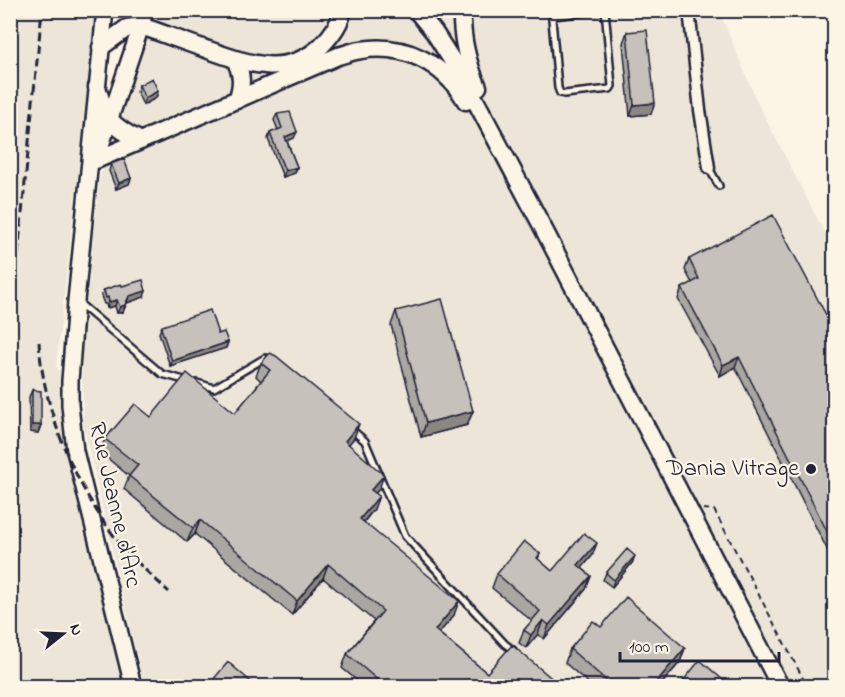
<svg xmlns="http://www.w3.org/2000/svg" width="845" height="697" font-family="'Indie Flower',sans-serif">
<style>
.built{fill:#ece5d8}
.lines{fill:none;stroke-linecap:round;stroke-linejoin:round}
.lane-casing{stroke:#22223b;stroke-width:10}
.street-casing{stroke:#22223b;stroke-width:15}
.secondary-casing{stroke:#22223b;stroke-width:20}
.primary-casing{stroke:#22223b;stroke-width:21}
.path{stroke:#22223b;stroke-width:2;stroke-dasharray:6 4.5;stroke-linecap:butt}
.lane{stroke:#fcf5e5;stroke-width:5}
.street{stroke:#fcf5e5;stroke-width:10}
.secondary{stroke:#fcf5e5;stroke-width:15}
.primary{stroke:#fcf5e5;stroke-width:16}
.rail{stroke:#22223b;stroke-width:3;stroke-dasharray:9 4.5;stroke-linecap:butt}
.wall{fill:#aaa6a1;stroke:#22223b;stroke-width:1.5}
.shaded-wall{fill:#8b8783;stroke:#22223b;stroke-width:1.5}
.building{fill:#c6c1bb;stroke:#22223b;stroke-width:1.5}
.poi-dot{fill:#22223b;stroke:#fcf5e5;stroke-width:2}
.labels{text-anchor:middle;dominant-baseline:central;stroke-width:4.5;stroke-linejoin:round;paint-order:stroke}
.poi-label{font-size:24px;fill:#22223b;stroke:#fcf5e5;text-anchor:end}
.street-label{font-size:24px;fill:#22223b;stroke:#fcf5e5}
</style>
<rect width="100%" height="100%" fill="#fcf5e5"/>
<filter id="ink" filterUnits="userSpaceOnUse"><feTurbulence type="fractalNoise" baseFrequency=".0167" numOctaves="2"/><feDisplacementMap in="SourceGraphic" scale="12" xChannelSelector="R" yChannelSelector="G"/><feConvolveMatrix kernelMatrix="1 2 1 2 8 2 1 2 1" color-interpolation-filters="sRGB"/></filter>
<g filter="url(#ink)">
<path class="built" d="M 10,11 L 96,11 L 56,367 L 60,371 L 62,421 L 66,456 L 123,686 L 11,686 Z
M 137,11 L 719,11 L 758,104 L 834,251 L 834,686 L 144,686 L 83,424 L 82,345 L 99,184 Z"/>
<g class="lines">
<defs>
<path id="lane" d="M 602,10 L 554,16 L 552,19 L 558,88 L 560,93 L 564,94 L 610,89 L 612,86 L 605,10
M 709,168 L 719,186
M 80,304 L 162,374 L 188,381
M 197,383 L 214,388 L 265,358 L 270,362
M 351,429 L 365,441 L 405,536 L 505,644 L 513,650"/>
<path id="street" d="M 689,10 L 700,110 L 709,168"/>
<path id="secondary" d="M 105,10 L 76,301 L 70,381 L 70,405 L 75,451 L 133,686
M 97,157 L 141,26 L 145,10"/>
<path id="primary" d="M 416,10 L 434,32 L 464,79 L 541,224 L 780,686
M 462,10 C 461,38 467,62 478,87
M 101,47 L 127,28 L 141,26 C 162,33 182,41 203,48 C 243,62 285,80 321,46 C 331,36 340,25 343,10
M 235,59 C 242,74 243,84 237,100
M 97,87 C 107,121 110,125 141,141
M 96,160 L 338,56 C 346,54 353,51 361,50 C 405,43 443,63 466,101"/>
</defs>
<use href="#lane" class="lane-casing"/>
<use href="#street" class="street-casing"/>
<use href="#secondary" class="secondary-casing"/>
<use href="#primary" class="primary-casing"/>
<path class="path" d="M 703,509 L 714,510 L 807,686"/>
<use href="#lane" class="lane"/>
<use href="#street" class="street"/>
<use href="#secondary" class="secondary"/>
<use href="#primary" class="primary"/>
<path class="rail" d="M 10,335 L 42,10
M 39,342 C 43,409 74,483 114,536 C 129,556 151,575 169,592"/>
</g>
<path class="wall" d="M 627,32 L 651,114 L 630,116 L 623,43 Z
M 139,85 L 158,91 L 156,98 L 143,105 L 137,92 Z
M 277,114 L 294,138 L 287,141 L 297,167 L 295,173 L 283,177 L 268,139 L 270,133 L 278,130 L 274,120 Z
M 111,164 L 131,178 L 129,184 L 116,189 L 109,171 Z
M 689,259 L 834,330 L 834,563 L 735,367 L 720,376 L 678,299 L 682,288 L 692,283 L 685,270 Z
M 122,286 L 144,297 L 127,303 L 123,312 L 117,313 L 115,306 L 107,308 L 106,304 L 104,304 L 101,296 L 104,290 Z
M 396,311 L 473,411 L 467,425 L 421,437 L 391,325 Z
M 161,328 L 218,334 L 228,342 L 226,348 L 170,366 L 159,333 Z
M 261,363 L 354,438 L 348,444 L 379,489 L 375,493 L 374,509 L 364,522 L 454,615 L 439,633 L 487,673 L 562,687 L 365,687 L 342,668 L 347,654 L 374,621 L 323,578 L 292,615 L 195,534 L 187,542 L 124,489 L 129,476 L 100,452 L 105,439 L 151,417 L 235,413 L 261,381 L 256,376 Z
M 32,390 L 41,425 L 38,433 L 30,432 L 29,397 Z
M 540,554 L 538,559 L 552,571 L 592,556 L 582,568 L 591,576 L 586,589 L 544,639 L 538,634 L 526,648 L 519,643 L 524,630 L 532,621 L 492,588 L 497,574 Z
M 632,563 L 612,587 L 603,580 L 606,573 Z
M 601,627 L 685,648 L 680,662 L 659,687 L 593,687 L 565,663 L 570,649 Z"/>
<path class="shaded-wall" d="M 158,91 L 156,98 L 143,105 L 145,98 Z
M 655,103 L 651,114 L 630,116 L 634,105 Z
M 297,132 L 294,138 L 283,143 L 285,137 Z
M 297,167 L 295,173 L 283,177 L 285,171 Z
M 131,178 L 129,184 L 116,189 L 119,183 Z
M 146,291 L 144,297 L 127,303 L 129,296 Z
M 117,300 L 115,306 L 107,308 L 109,302 Z
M 125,305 L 123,312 L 117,313 L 120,307 Z
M 228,342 L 226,348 L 170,366 L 172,361 Z
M 739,357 L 735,367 L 720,376 L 723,365 Z
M 473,411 L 467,425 L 421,437 L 426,423 Z
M 359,424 L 354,438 L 340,455 L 345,441 Z
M 32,425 L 41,425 L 38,433 L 30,432 Z
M 384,475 L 379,489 L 366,504 L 371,490 Z
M 379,496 L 374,509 L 355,532 L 360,519 Z
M 200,520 L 195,534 L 187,542 L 193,528 Z
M 597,543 L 592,556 L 573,578 L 578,565 Z
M 635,556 L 632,563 L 612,587 L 614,580 Z
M 328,564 L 323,578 L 292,615 L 297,601 Z
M 591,576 L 586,589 L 544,639 L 549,625 Z
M 459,601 L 454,615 L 430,644 L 435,630 Z
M 543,620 L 538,634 L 526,648 L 531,635 Z
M 685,648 L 680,662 L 659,687 L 652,687 Z"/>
<path class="building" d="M 647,30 L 655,103 L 634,105 L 627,32 Z
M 152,78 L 158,91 L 145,98 L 139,85 Z
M 290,112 L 297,132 L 285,137 L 297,167 L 285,171 L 270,133 L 282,128 L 277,114 Z
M 124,159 L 131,178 L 119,183 L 111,164 Z
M 773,215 L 834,330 L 834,545 L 739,357 L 723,365 L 682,288 L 699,279 L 689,259 Z
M 143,280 L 146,291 L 129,296 L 125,305 L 120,307 L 117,300 L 109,302 L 108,297 L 106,298 L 104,290 L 121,284 L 122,286 Z
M 442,299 L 473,411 L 426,423 L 396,311 Z
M 210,310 L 218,334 L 224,332 L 228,342 L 172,361 L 161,328 L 162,326 Z
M 270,353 L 276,356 L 359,424 L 345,441 L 384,475 L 371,490 L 379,496 L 360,519 L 459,601 L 435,630 L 487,673 L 512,645 L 562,687 L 386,687 L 347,654 L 383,611 L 328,564 L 297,601 L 200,520 L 193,528 L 129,476 L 138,465 L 105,439 L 135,404 L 151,417 L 187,373 L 235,413 L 270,370 L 261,363 Z
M 32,390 L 41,391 L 41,425 L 32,425 Z
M 584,533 L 597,543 L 578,565 L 591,576 L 549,625 L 543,620 L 531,635 L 524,630 L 540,611 L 497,574 L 524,541 L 540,554 L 537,558 L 552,571 Z
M 627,549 L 635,556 L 614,580 L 606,573 Z
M 626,597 L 685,648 L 652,687 L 614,687 L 570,649 L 593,621 L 601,627 Z
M 700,660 L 731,687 L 678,687 Z
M 228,662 L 257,687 L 207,687 Z
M 348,681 L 355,687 L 344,687 Z"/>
</g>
<circle class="poi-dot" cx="811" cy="469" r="6"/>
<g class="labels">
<g class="poi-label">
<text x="799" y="469">Dania Vitrage</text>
</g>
<g class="street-label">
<text transform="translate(114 505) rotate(77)">Rue Jeanne d'Arc</text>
</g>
</g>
<rect width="845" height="697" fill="none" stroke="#fcf5e5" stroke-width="36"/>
<rect x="18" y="18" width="809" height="661" fill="none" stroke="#22223b" stroke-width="2" filter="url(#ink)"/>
<g transform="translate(63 634) rotate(72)" stroke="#fcf5e5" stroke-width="4.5" paint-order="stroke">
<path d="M0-4.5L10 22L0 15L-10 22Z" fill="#22223b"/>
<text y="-9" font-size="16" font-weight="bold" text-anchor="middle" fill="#22223b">N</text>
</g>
<path d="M620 652v9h159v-9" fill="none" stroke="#22223b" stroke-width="3"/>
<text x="629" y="652" font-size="18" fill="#22223b" stroke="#fcf5e5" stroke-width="4.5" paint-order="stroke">100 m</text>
</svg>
